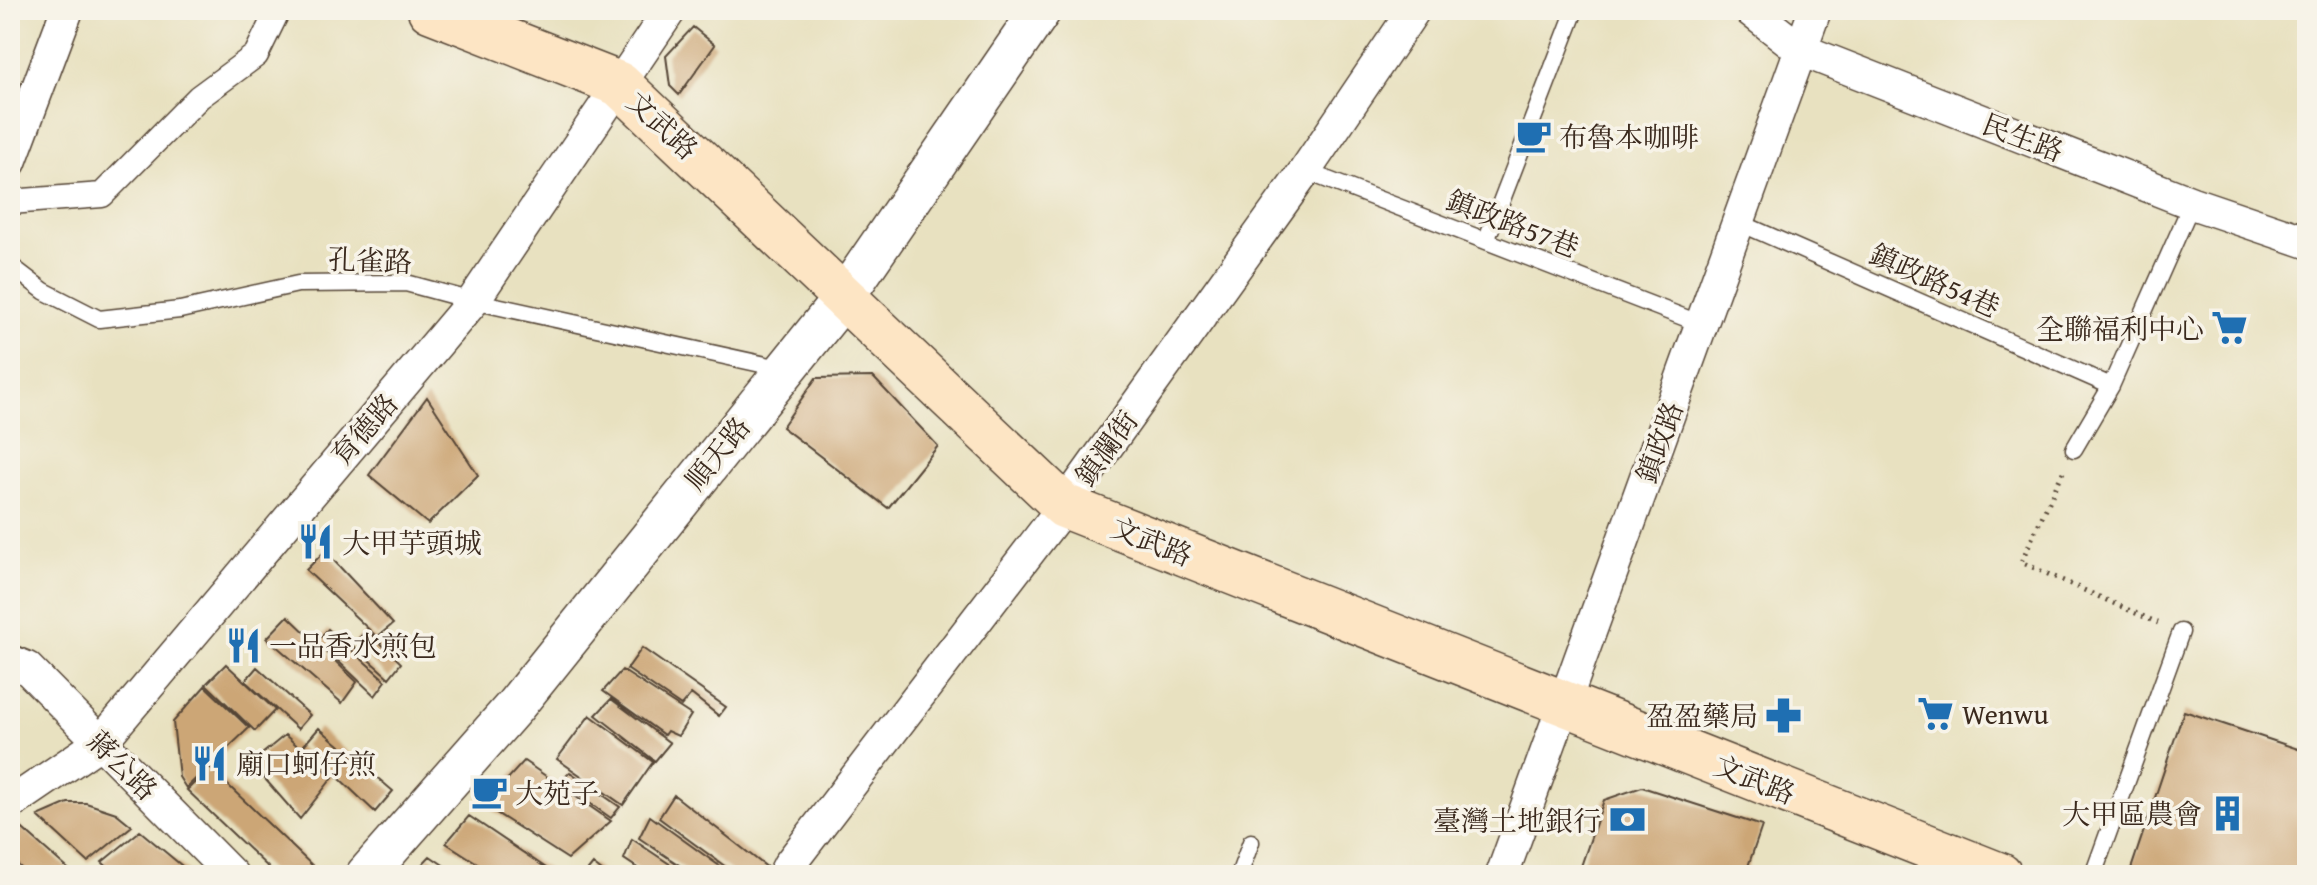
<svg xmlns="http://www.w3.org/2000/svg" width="2317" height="885" font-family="'Gentium Book Plus','Noto Serif TC',serif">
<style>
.building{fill:#cca676}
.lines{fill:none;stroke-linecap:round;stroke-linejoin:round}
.service-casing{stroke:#554536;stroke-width:19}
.pedestrian-casing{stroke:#554536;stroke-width:27}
.minor-casing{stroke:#554536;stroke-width:35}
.tertiary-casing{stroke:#554536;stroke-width:43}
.secondary-casing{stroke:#554536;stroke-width:47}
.path{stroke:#554536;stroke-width:5;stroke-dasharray:2 6;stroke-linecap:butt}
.service{stroke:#fff;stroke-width:16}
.pedestrian{stroke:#fff;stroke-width:24}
.minor{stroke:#fff;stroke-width:32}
.tertiary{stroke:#fff;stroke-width:40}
.secondary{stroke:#fde5c4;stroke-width:44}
.labels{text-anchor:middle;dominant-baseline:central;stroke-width:7;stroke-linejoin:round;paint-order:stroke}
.street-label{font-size:28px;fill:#3b2a1e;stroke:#f7f3e8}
.poi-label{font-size:28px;fill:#3b2a1e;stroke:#f7f3e8;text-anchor:start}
</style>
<rect width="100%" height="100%" fill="#f7f3e8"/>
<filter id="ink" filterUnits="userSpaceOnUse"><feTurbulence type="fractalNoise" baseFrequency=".0125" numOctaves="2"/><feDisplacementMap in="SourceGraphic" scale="16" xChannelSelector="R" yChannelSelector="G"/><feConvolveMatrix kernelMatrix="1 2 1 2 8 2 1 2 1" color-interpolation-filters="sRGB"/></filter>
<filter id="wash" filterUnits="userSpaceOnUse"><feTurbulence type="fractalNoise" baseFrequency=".006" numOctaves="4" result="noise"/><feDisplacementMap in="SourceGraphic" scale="32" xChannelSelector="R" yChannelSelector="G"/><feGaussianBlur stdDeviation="1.8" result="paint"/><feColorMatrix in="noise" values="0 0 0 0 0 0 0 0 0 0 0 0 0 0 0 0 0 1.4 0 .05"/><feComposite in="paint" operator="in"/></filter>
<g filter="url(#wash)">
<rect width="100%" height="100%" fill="#e8e1c0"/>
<g id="blocks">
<path class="building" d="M 693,27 L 715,45 L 679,95 L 670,86 L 666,56 Z
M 873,377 L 938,446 L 888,508 L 782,427 L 816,378 Z
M 427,397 L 478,475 L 428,524 L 369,475 Z
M 325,551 L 393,624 L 377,637 L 306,570 Z
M 288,616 L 357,682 L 342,703 L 267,638 Z
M 328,629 L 386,681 L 375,696 L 317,641 Z
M 367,630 L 401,663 L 389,678 L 352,645 Z
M 642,648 L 726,707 L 719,716 L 691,694 L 681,706 L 627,669 Z
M 226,664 L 275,710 L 255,731 L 206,684 Z
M 257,667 L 310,715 L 298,729 L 245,681 Z
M 622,670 L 691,715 L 678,736 L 667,731 L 664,735 L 603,691 Z
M 205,686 L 249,728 L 186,788 L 179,777 L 173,722 Z
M 611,699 L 670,743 L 655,761 L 596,715 Z
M 2184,711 L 2307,752 L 2307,875 L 2129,875 Z
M 590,715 L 653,762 L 623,805 L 557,759 Z
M 319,728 L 393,791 L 375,812 L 304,745 Z
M 285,735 L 333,777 L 300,819 L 251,763 Z
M 524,761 L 611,821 L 568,859 L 484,805 Z
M 210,768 L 317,870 L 271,870 L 187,790 Z
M 570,772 L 620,807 L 611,818 L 560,782 Z
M 1642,787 L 1762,826 L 1745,875 L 1578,875 L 1604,800 Z
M 674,795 L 777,875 L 737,875 L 659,818 Z
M 68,803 L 86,803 L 116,813 L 132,826 L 88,862 L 38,816 Z
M 469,816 L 549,870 L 545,875 L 496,875 L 446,843 Z
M 650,816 L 732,875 L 694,875 L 639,838 Z
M 16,823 L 75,875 L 29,875 L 10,858 L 10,827 Z
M 140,831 L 193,875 L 116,875 L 102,862 Z
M 632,839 L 686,875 L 648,875 L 624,859 Z
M 430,856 L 458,875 L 412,875 Z
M 593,864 L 607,875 L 584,875 Z"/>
</g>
</g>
<g filter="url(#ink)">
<use href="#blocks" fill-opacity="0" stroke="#554536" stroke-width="2"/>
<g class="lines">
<defs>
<path id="service" d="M 1305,171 L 1701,324
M 1738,222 L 2111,386
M 1486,241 L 1575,10
M 10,265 L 44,291 L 99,319 L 180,310 L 298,284 L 406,283 L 473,301 L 784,369
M 2074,449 L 2111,386 L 2192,203
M 1239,875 L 1251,842
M 2093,875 L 2181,632"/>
<path id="pedestrian" d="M 10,202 L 102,195 L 199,97 L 256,55 L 278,10"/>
<path id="minor" d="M 1750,10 L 1801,50 L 2192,203 L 2307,242
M 10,162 L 67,10
M 10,661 L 27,668 L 232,875
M 10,804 L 101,742 L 473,301 L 670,10
M 784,875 L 789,865 L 1064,506 L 1305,171 L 1414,10
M 1502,875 L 1815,10"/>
<path id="tertiary" d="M 366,875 L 515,706 L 844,297 L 1041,10"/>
<path id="secondary" d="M 430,10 L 619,84 L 1064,506 L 2000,875"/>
</defs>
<use href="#service" class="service-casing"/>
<use href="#pedestrian" class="pedestrian-casing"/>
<use href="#minor" class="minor-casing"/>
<use href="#tertiary" class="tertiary-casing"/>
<use href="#secondary" class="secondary-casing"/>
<path class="path" d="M 2063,472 L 2021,562 L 2158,623"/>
<use href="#service" class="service"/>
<use href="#pedestrian" class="pedestrian"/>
<use href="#minor" class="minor"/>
<use href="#tertiary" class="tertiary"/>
<use href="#secondary" class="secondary"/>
</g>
</g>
<defs>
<symbol id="cafe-bare" viewBox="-9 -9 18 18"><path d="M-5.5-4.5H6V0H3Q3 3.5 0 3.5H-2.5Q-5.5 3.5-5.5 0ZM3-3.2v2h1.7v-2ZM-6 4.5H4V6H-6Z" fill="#1f6fb2" stroke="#f7f3e8" stroke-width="2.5" paint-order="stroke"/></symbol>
<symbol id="supermarket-bare" viewBox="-9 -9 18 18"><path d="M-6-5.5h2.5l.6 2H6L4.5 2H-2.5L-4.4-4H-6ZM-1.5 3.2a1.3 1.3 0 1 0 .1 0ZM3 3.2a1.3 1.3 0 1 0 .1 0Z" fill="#1f6fb2" stroke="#f7f3e8" stroke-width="2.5" paint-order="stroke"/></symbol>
<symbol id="restaurant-bare" viewBox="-9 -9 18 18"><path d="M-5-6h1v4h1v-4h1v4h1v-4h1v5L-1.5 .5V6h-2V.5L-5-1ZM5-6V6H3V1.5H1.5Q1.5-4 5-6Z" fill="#1f6fb2" stroke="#f7f3e8" stroke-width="2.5" paint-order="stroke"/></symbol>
<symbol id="pharmacy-bare" viewBox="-9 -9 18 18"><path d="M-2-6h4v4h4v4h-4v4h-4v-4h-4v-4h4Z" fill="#1f6fb2" stroke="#f7f3e8" stroke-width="2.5" paint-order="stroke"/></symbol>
<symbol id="building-bare" viewBox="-9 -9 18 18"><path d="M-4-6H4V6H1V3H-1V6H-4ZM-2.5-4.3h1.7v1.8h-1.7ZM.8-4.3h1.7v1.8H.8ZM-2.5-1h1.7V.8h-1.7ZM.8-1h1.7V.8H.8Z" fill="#1f6fb2" stroke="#f7f3e8" stroke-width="2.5" paint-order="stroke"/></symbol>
<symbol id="bank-bare" viewBox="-9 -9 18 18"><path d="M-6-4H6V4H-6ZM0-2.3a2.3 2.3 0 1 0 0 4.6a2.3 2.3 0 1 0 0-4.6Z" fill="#1f6fb2" stroke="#f7f3e8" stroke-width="2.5" paint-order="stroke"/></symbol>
</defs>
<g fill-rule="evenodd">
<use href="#cafe-bare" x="1508" y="110" width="51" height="51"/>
<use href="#supermarket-bare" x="2204" y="302" width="51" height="51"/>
<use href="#restaurant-bare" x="290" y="516" width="51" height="51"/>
<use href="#restaurant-bare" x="218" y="620" width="51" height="51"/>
<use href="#supermarket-bare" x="1910" y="688" width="51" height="51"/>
<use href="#pharmacy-bare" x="1758" y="690" width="51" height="51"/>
<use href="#restaurant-bare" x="184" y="738" width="51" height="51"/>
<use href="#cafe-bare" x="464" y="766" width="51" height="51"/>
<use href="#building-bare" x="2202" y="788" width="51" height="51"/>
<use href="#bank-bare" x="1602" y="794" width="51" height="51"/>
</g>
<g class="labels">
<g class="street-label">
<text transform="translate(663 125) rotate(43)">文武路</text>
<text transform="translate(2023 137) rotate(21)">民生路</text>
<text transform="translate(1513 223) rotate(21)">鎮政路57巷</text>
<text transform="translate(370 260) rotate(2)">孔雀路</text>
<text transform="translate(1935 280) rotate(24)">鎮政路54巷</text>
<text transform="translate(364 429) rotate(-49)">育德路</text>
<text transform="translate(1659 442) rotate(-70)">鎮政路</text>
<text transform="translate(1106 448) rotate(-54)">鎮瀾街</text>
<text transform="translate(717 453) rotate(-51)">順天路</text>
<text transform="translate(1152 541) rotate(22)">文武路</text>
<text transform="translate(123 765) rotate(45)">蔣公路</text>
<text transform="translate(1755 779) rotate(22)">文武路</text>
</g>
<g class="poi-label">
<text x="1559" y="136">布魯本咖啡</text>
<text x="2204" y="328" text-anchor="end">全聯福利中心</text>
<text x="342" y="542">大甲芋頭城</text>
<text x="269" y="645">一品香水煎包</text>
<text x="1962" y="713">Wenwu</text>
<text x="1758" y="715" text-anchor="end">盈盈藥局</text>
<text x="236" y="763">廟口蚵仔煎</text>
<text x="515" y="792">大苑子</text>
<text x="2202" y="813" text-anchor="end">大甲區農會</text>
<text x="1601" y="820" text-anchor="end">臺灣土地銀行</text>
</g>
</g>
<rect width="2317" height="885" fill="none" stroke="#f7f3e8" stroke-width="40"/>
</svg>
